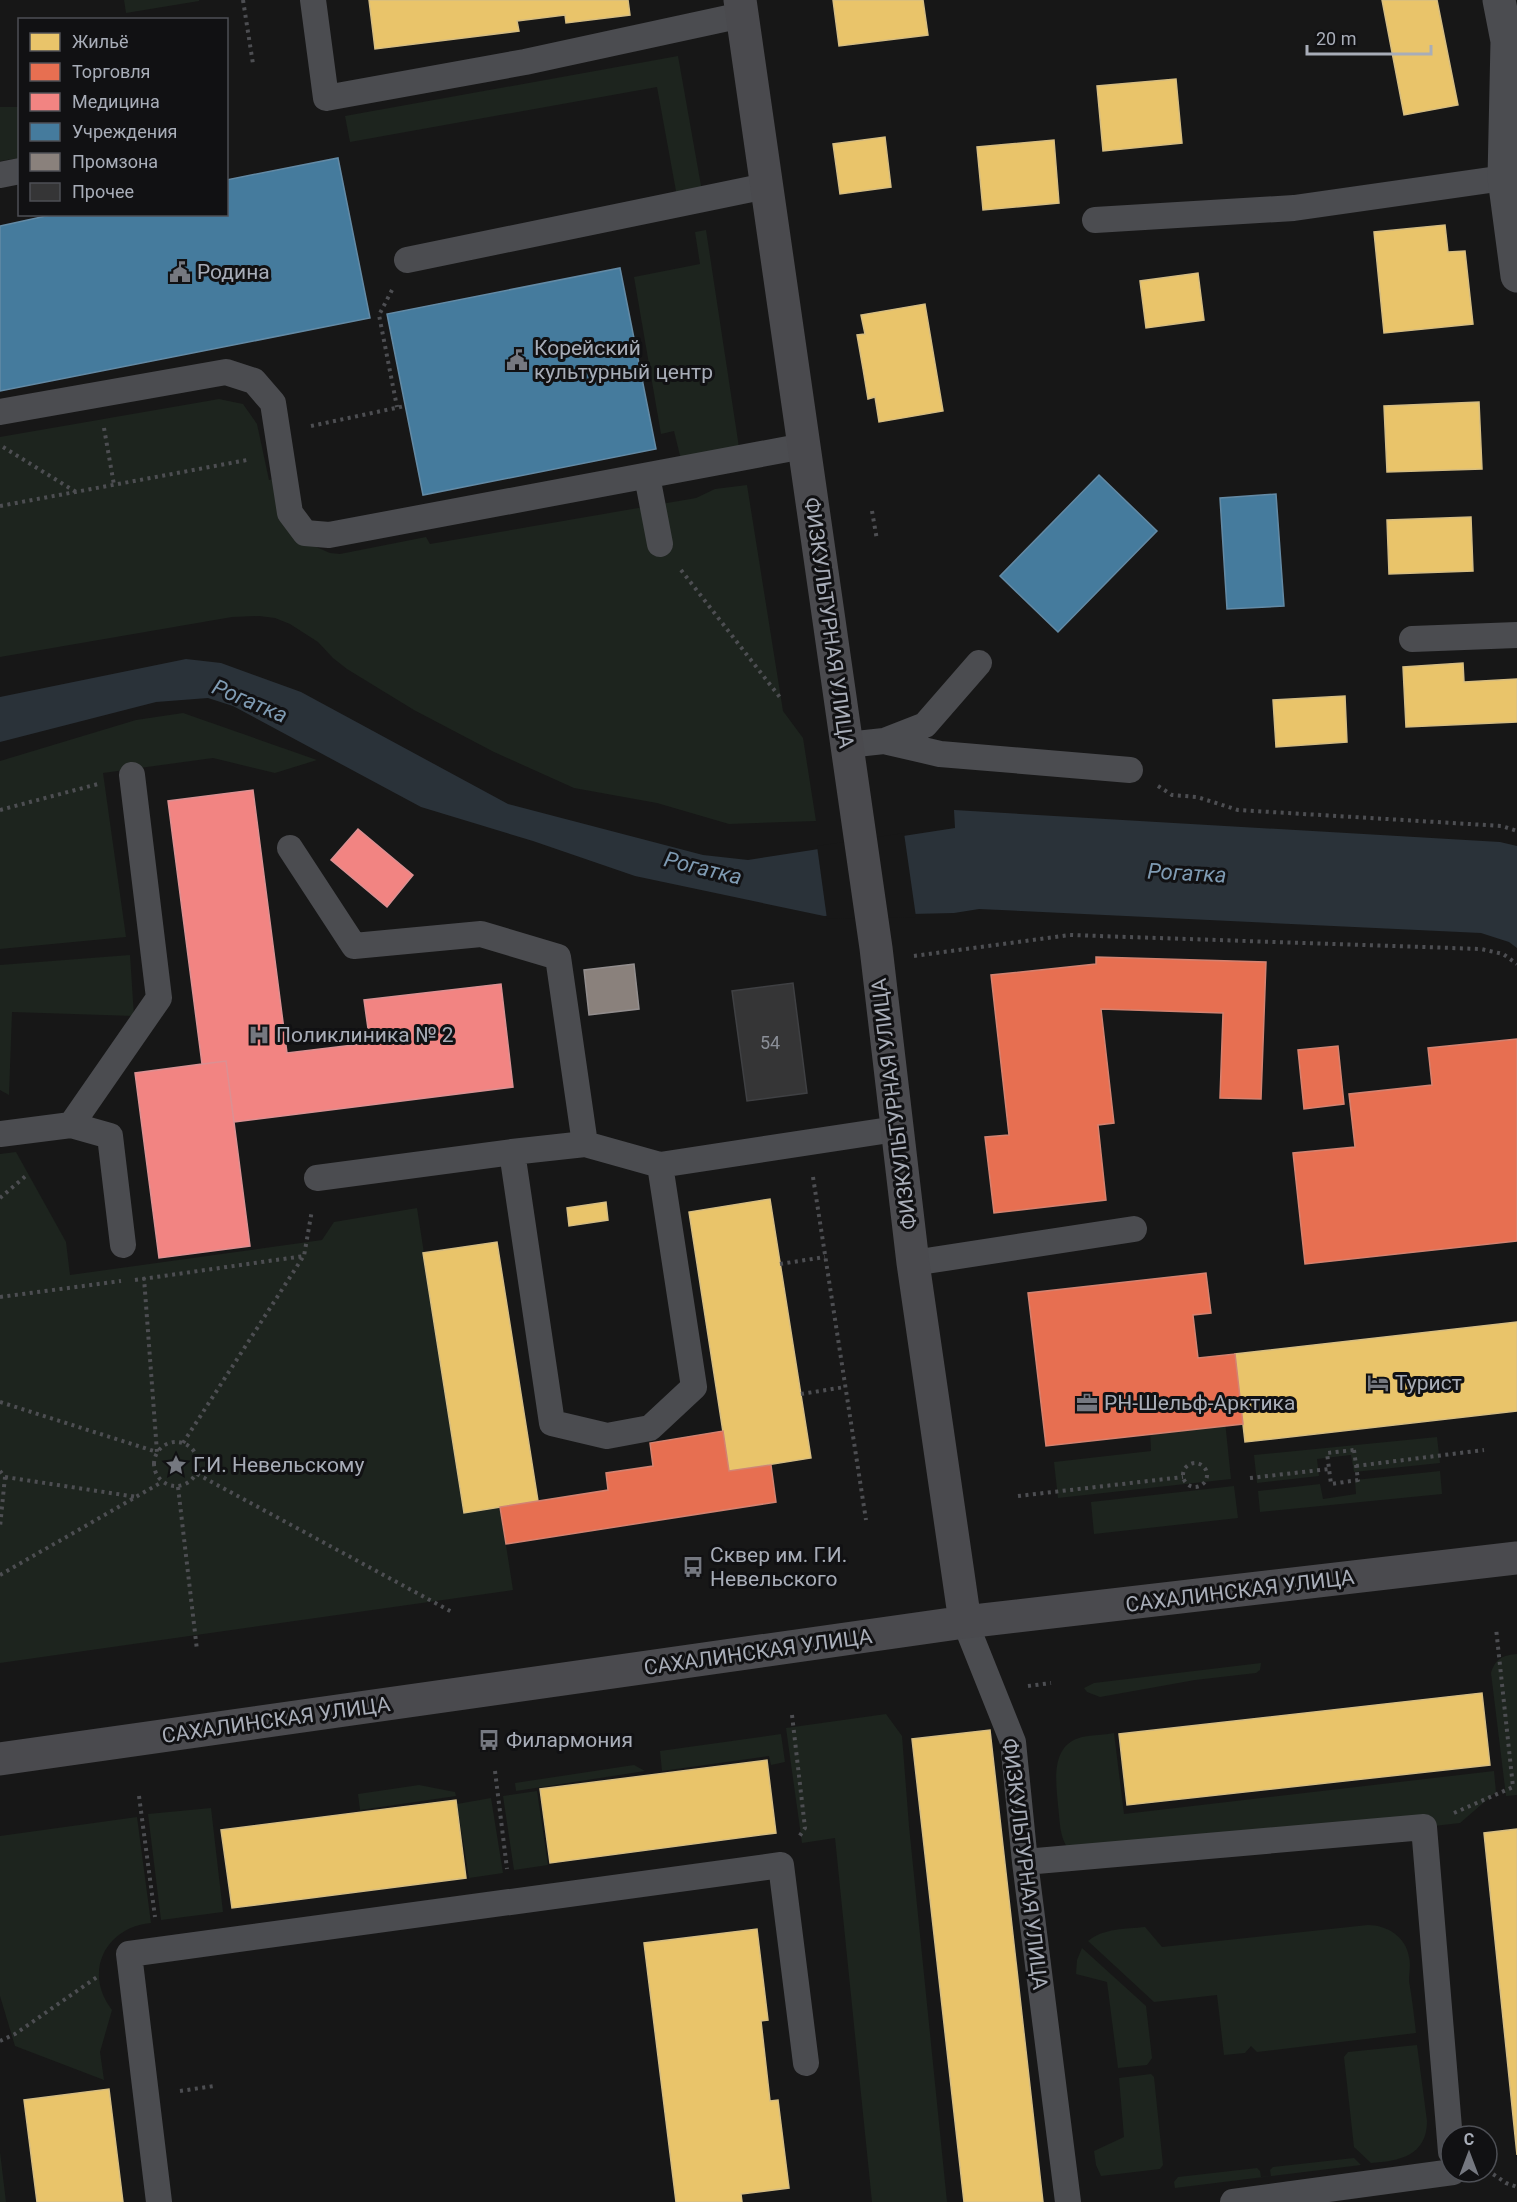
<svg xmlns="http://www.w3.org/2000/svg" width="1517" height="2202" font-family="Roboto,sans-serif">
<style>
.green{fill:#1d241e}
.water{fill:#2a3239}
.pier{fill:#171717}
.homes{fill:#e9c46a;stroke:#d6bd81;stroke-width:1.5}
.shops{fill:#e76f51;stroke:#d48270;stroke-width:1.5}
.health{fill:#f28482;stroke:#dc9092;stroke-width:1.5}
.public{fill:#457b9d;stroke:#638aa5;stroke-width:1.5}
.industry{fill:#8a817c;stroke:#938e8e;stroke-width:1.5}
.building{fill:#353536;stroke:#3f4043;stroke-width:1.5}
.lines{fill:none;stroke-linecap:round;stroke-linejoin:round}
.path{stroke:#4d4e52;stroke-width:4;stroke-dasharray:3 4.5;stroke-linecap:butt}
.lane{stroke:#4b4c50;stroke-width:26}
.street{stroke:#4b4c50;stroke-width:33}
.secondary{stroke:#4a4a4e;stroke-width:33}
.labels{text-anchor:middle;dominant-baseline:central;stroke-width:6;stroke-linejoin:round;paint-order:stroke}
.number-label{font-size:18px;fill:#8b8f98}
.poi-label{font-size:21px;fill:#a8adb8;stroke:#111113;text-anchor:start}
.street-label{font-size:21px;fill:#a8adb8;stroke:#111113}
.water-label{font-size:22px;font-style:italic;fill:#7f9bb3;stroke:#111113}
</style>
<rect width="100%" height="100%" fill="#171717"/>
<path class="green" d="M 124,0 L 199,0 L 199,1 L 126,13 Z
M 678,56 L 703,197 L 678,202 L 657,87 L 350,142 L 345,116 Z
M 0,107 L 19,107 L 19,158 L 0,161 Z
M 706,230 L 740,454 L 683,468 L 674,431 L 661,434 L 634,277 L 700,264 L 695,232 Z
M 219,399 L 243,404 L 257,424 L 269,480 L 289,476 L 314,546 L 330,553 L 340,554 L 426,537 L 430,544 L 696,498 L 715,489 L 747,485 L 783,711 L 803,738 L 816,821 L 729,824 L 657,803 L 574,788 L 494,752 L 414,710 L 347,669 L 333,658 L 318,642 L 290,624 L 275,618 L 259,616 L 232,617 L 0,657 L 0,437 Z
M 183,713 L 317,760 L 275,773 L 213,758 L 103,773 L 126,937 L 0,949 L 0,761 L 136,720 Z
M 130,955 L 134,1016 L 12,1012 L 9,1095 L 0,1090 L 0,965 Z
M 16,1152 L 66,1242 L 70,1275 L 322,1240 L 334,1222 L 417,1208 L 464,1512 L 500,1507 L 513,1590 L 0,1663 L 0,1154 Z
M 1225,1421 L 1231,1479 L 1058,1498 L 1054,1462 L 1151,1451 L 1150,1430 Z
M 1437,1437 L 1440,1463 L 1354,1472 L 1351,1455 L 1317,1459 L 1319,1476 L 1257,1483 L 1254,1455 Z
M 1440,1471 L 1442,1494 L 1260,1512 L 1258,1491 L 1320,1484 L 1323,1499 L 1356,1494 L 1355,1480 Z
M 1234,1486 L 1238,1518 L 1094,1534 L 1091,1502 Z
M 1517,1654 L 1517,1795 L 1506,1796 L 1491,1673 C 1495,1659 1503,1655 1517,1654 Z
M 1261,1663 L 1260,1670 L 1256,1673 L 1195,1680 L 1100,1697 L 1087,1692 L 1084,1688 L 1094,1683 Z
M 886,1714 L 902,1736 L 909,1826 L 947,2202 L 872,2202 L 835,1838 L 802,1843 L 786,1728 Z
M 1114,1733 L 1124,1814 L 1494,1771 L 1496,1792 L 1460,1823 L 1103,1864 L 1069,1850 C 1059,1837 1060,1821 1058,1805 C 1056,1781 1050,1745 1082,1737 C 1092,1735 1104,1735 1114,1733 Z
M 781,1734 L 785,1762 L 771,1765 L 769,1756 L 662,1771 L 660,1751 Z
M 634,1765 L 645,1771 L 516,1791 L 515,1783 Z
M 419,1785 L 455,1792 L 456,1796 L 360,1810 L 358,1794 Z
M 537,1791 L 548,1865 L 514,1870 L 503,1796 Z
M 491,1798 L 503,1873 L 469,1878 L 457,1804 Z
M 211,1808 L 223,1912 L 161,1920 L 148,1814 Z
M 137,1817 L 151,1923 C 105,1927 83,1973 112,2010 L 100,2052 L 104,2080 L 15,2046 L 0,1996 L 0,1836 Z
M 1368,1925 C 1387,1925 1406,1937 1409,1957 C 1411,1965 1409,1973 1409,1981 C 1412,1998 1414,2015 1416,2033 L 1257,2052 L 1251,2046 L 1245,2053 L 1224,2055 L 1217,1995 L 1154,2002 L 1088,1941 C 1104,1928 1125,1929 1145,1927 L 1162,1947 Z
M 1082,1948 L 1146,2006 L 1152,2058 L 1147,2065 L 1118,2068 L 1107,1982 L 1076,1974 L 1077,1960 Z
M 1417,2045 L 1427,2121 C 1427,2156 1399,2161 1371,2163 L 1354,2147 L 1344,2057 L 1348,2052 Z
M 1151,2074 L 1154,2077 L 1163,2165 L 1160,2169 L 1101,2176 L 1096,2165 L 1094,2151 L 1124,2137 L 1119,2078 Z
M 0,2152 L 6,2202 L 0,2202 Z
M 1354,2158 L 1361,2165 L 1175,2188 L 1174,2182 L 1178,2177 L 1257,2168 L 1260,2171 L 1261,2177 L 1271,2176 L 1270,2170 L 1273,2167 Z"/>
<path class="water" d="M 186,659 L 221,663 L 301,692 L 508,804 L 703,855 L 748,860 L 955,828 L 954,810 L 1500,842 L 1517,846 L 1517,948 L 1509,942 L 1481,933 L 979,909 L 954,913 L 824,916 L 635,876 L 533,841 L 421,807 L 233,706 L 208,698 L 156,702 L 0,742 L 0,697 Z"/>
<path class="pier" d="M 904,833 L 916,917 L 827,919 L 817,846 Z"/>
<path class="homes" d="M 369,0 L 628,0 L 630,15 L 566,23 L 565,15 L 517,21 L 519,31 L 375,49 Z
M 833,0 L 923,0 L 928,35 L 839,46 Z
M 1382,0 L 1437,0 L 1458,105 L 1404,115 Z
M 1176,79 L 1182,143 L 1103,151 L 1097,86 Z
M 885,137 L 891,187 L 840,194 L 833,144 Z
M 1054,140 L 1059,203 L 983,210 L 977,147 Z
M 1445,225 L 1448,252 L 1465,251 L 1473,324 L 1384,333 L 1374,232 Z
M 1198,273 L 1204,320 L 1146,328 L 1140,281 Z
M 925,304 L 943,411 L 879,422 L 875,397 L 868,399 L 863,369 L 857,335 L 865,334 L 861,315 Z
M 1479,402 L 1482,469 L 1387,472 L 1384,406 Z
M 1471,517 L 1473,571 L 1389,574 L 1387,520 Z
M 1463,663 L 1464,682 L 1517,679 L 1517,722 L 1406,727 L 1403,667 Z
M 1345,696 L 1347,742 L 1276,747 L 1273,700 Z
M 770,1199 L 811,1458 L 729,1471 L 689,1212 Z
M 606,1202 L 608,1220 L 569,1226 L 567,1208 Z
M 497,1242 L 538,1501 L 464,1513 L 423,1253 Z
M 1517,1322 L 1517,1411 L 1245,1442 L 1235,1354 Z
M 1482,1693 L 1490,1765 L 1127,1805 L 1119,1734 Z
M 990,1730 L 1043,2202 L 964,2202 L 912,1739 Z
M 767,1760 L 776,1833 L 550,1863 L 540,1789 Z
M 456,1800 L 466,1878 L 232,1908 L 221,1830 Z
M 1517,1829 L 1517,2155 L 1484,1833 Z
M 757,1929 L 768,2020 L 761,2021 L 770,2101 L 778,2100 L 789,2188 L 741,2194 L 742,2202 L 676,2202 L 644,1943 Z
M 109,2089 L 123,2202 L 37,2202 L 24,2100 Z"/>
<path class="shops" d="M 1096,957 L 1266,962 L 1261,1099 L 1220,1098 L 1223,1013 L 1101,1009 L 1114,1123 L 1098,1125 L 1106,1200 L 994,1213 L 985,1137 L 1009,1135 L 991,975 L 1096,964 Z
M 1517,1039 L 1517,1241 L 1305,1264 L 1293,1153 L 1355,1147 L 1349,1094 L 1432,1085 L 1428,1048 Z
M 1338,1046 L 1344,1104 L 1304,1109 L 1298,1050 Z
M 1206,1273 L 1211,1313 L 1193,1315 L 1198,1358 L 1235,1354 L 1243,1424 L 1046,1446 L 1028,1293 Z
M 723,1431 L 729,1471 L 771,1465 L 776,1502 L 506,1544 L 500,1507 L 608,1490 L 606,1473 L 653,1466 L 650,1443 Z"/>
<path class="health" d="M 253,790 L 287,1053 L 370,1043 L 364,1000 L 501,984 L 513,1087 L 234,1122 L 250,1246 L 159,1258 L 135,1073 L 202,1064 L 168,801 Z
M 253,790 L 287,1053 L 370,1043 L 364,1000 L 501,984 L 513,1087 L 234,1122 L 226,1061 L 202,1064 L 168,801 Z
M 358,829 L 413,875 L 387,907 L 331,860 Z
M 226,1061 L 250,1246 L 159,1258 L 135,1073 Z"/>
<path class="public" d="M 338,158 L 370,318 L 0,391 L 0,226 L 55,214 L 226,214 L 226,180 Z
M 620,268 L 656,449 L 423,495 L 387,314 Z
M 1099,475 L 1157,531 L 1058,632 L 1000,576 Z
M 1276,494 L 1284,606 L 1227,609 L 1220,498 Z"/>
<path class="industry" d="M 634,964 L 639,1009 L 589,1015 L 584,970 Z"/>
<path class="building" d="M 793,983 L 807,1093 L 747,1101 L 732,991 Z"/>
<g class="lines">
<path class="path" d="M 243,0 L 253,64
M 392,290 L 379,315 L 397,407
M 311,426 L 405,406
M 104,428 L 114,485
M 3,447 L 76,492
M 0,506 L 247,460
M 872,511 L 877,540
M 681,570 L 782,700
M 1158,786 L 1172,795 L 1197,797 L 1238,810 L 1502,826 L 1517,831
M 0,810 L 98,784
M 914,956 L 1070,935 L 1481,949 L 1503,954 L 1517,964
M 813,1177 L 866,1520
M 0,1198 L 28,1174
M 780,1264 L 825,1257
M 135,1280 L 304,1256 L 312,1210
M 0,1297 L 121,1281
M 801,1394 L 845,1387
M 0,1402 L 157,1452 L 144,1278
M154 1464a22 22 0 1 1 44 0a22 22 0 1 1-44 0Z
M 183,1443 L 303,1257
M 1354,1450 L 1358,1480 L 1331,1484 L 1327,1453 Z
M1183 1475a12 12 0 1 1 24 0a12 12 0 1 1-24 0Z
M 1356,1466 L 1484,1450
M 0,1471 L 5,1477 L 0,1527
M 197,1474 L 452,1612
M 5,1477 L 137,1497
M 1250,1478 L 1329,1469
M 178,1487 L 197,1650
M 1018,1496 L 1183,1477
M 0,1575 L 162,1482
M 1028,1686 L 1051,1683
M 792,1715 L 805,1828 L 799,1837
M 495,1771 L 507,1869
M 139,1796 L 155,1917
M 1454,1813 L 1513,1787 L 1496,1628
M 0,2041 L 15,2034 L 97,1977
M 180,2091 L 214,2086
M 1487,2170 L 1506,2183 L 1517,2187"/>
<path class="lane" d="M 313,0 L 326,98 L 525,62 L 742,15
M 0,175 L 20,171
M 1095,220 L 1294,208 L 1504,178
M 407,260 L 766,186
M 0,412 L 226,372 L 254,381 L 273,403 L 290,513 L 305,533 L 329,535 L 804,446
M 647,476 L 660,544
M 1412,639 L 1517,635
M 884,741 L 940,754 L 1130,770
M 847,745 L 884,741 L 925,725 L 979,663
M 290,848 L 354,946 L 481,934 L 558,957 L 585,1144
M 71,1125 L 110,1136 L 123,1245
M 0,1134 L 71,1125 L 159,998 L 132,775
M 512,1152 L 552,1423 L 607,1436 L 650,1428 L 694,1387 L 660,1165
M 317,1178 L 512,1152 L 585,1144 L 660,1165 L 896,1129
M 913,1263 L 1134,1229
M 965,1622 L 1013,1742 L 1025,1862 L 1068,2202
M 1025,1862 L 1424,1827 L 1451,2152
M 159,2202 L 129,1954 L 781,1865 L 806,2063
M 1233,2202 L 1453,2172"/>
<path class="street" d="M 1499,0 L 1507,41 L 1504,178 L 1517,276"/>
<path class="secondary" d="M 740,0 L 876,948 L 913,1263 L 965,1622
M 0,1759 L 965,1622 L 1517,1558"/>
</g>
<defs>
<symbol id="civic-bare" viewBox="-9 -9 18 18"><path d="M-.6-6.5H3V-4.5H.6V-3L4-1V1h2V6H-6V1h2V-1L-.6-3ZM-1.2 2.5V6h2.4V2.5Z" fill="#757880" stroke="#111113" stroke-width="2.5" paint-order="stroke"/></symbol>
<symbol id="hospital-bare" viewBox="-9 -9 18 18"><path d="M-5-5h3v3.5h4V-5h3V5h-3V1.5h-4V5h-3Z" fill="#757880" stroke="#111113" stroke-width="2.5" paint-order="stroke"/></symbol>
<symbol id="hotel-bare" viewBox="-9 -9 18 18"><path d="M-6-4.5h1.5V1H6V5H4.5V3h-9V5H-6ZM-4 0a1.8 1.8 0 1 1 3.6 0ZM.5 0V-2.5h3Q6-2.5 6 0Z" fill="#757880" stroke="#111113" stroke-width="2.5" paint-order="stroke"/></symbol>
<symbol id="office-bare" viewBox="-9 -9 18 18"><path d="M-6-3h4V-5.5h4V-3h4V5H-6ZM-1-4.5V-3h2v-1.5ZM-6 0V1H6V0Z" fill="#757880" stroke="#111113" stroke-width="2.5" paint-order="stroke"/></symbol>
<symbol id="sight-bare" viewBox="-9 -9 18 18"><path d="M0-6L1.8-2.2L6-1.7L2.9 1.2L3.7 5.4L0 3.3L-3.7 5.4L-2.9 1.2L-6-1.7L-1.8-2.2Z" fill="#757880" stroke="#111113" stroke-width="2.5" paint-order="stroke"/></symbol>
<symbol id="bus-bare" viewBox="-9 -9 18 18"><path d="M-5-6H5V4H4V6H2V4H-2V6H-4V4H-5ZM-3.5-4V0h7V-4ZM-3.5 1.2v1.5H-2V1.2ZM2 1.2v1.5H3.5V1.2Z" fill="#757880" stroke="#111113" stroke-width="2.5" paint-order="stroke"/></symbol>
</defs>
<g fill-rule="evenodd">
<use href="#civic-bare" x="165" y="257" width="30" height="30"/>
<use href="#civic-bare" x="502" y="345" width="30" height="30"/>
<use href="#hospital-bare" x="244" y="1020" width="30" height="30"/>
<use href="#hotel-bare" x="1363" y="1368" width="30" height="30"/>
<use href="#office-bare" x="1072" y="1388" width="30" height="30"/>
<use href="#sight-bare" x="161" y="1450" width="30" height="30"/>
<use href="#bus-bare" x="678" y="1552" width="30" height="30"/>
<use href="#bus-bare" x="474" y="1725" width="30" height="30"/>
</g>
<g class="labels">
<g class="number-label">
<text x="770" y="1042">54</text>
</g>
<g class="poi-label">
<text x="197" y="272">Родина</text>
<text x="534" y="348">Корейский<tspan x="534" dy="24">культурный центр</tspan></text>
<text x="276" y="1035">Поликлиника № 2</text>
<text x="1395" y="1383">Турист</text>
<text x="1104" y="1403">РН-Шельф-Арктика</text>
<text x="193" y="1465">Г.И. Невельскому</text>
<text x="710" y="1555">Сквер им. Г.И.<tspan x="710" dy="24">Невельского</tspan></text>
<text x="506" y="1740">Филармония</text>
</g>
<g class="street-label">
<text transform="translate(829 623) rotate(82)">ФИЗКУЛЬТУРНАЯ УЛИЦА</text>
<text transform="translate(894 1104) rotate(-97)">ФИЗКУЛЬТУРНАЯ УЛИЦА</text>
<text transform="translate(1240 1591) rotate(-7)">САХАЛИНСКАЯ УЛИЦА</text>
<text transform="translate(758 1652) rotate(-8)">САХАЛИНСКАЯ УЛИЦА</text>
<text transform="translate(276 1720) rotate(-8)">САХАЛИНСКАЯ УЛИЦА</text>
<text transform="translate(1025 1864) rotate(83)">ФИЗКУЛЬТУРНАЯ УЛИЦА</text>
</g>
<g class="water-label">
<text transform="translate(250 701) rotate(23)">Рогатка</text>
<text transform="translate(703 868) rotate(14)">Рогатка</text>
<text transform="translate(1187 873) rotate(3)">Рогатка</text>
</g>
</g>
<rect x="18" y="18" width="210" height="198" fill="#111113" stroke="#4d4f55" stroke-width="1.5"/>
<rect x="30" y="33" width="30" height="18" fill="#e9c46a" stroke="#4d4f55" stroke-width="1.5"/>
<text x="72" y="48" font-size="18" fill="#a8adb8">Жильё</text>
<rect x="30" y="63" width="30" height="18" fill="#e76f51" stroke="#4d4f55" stroke-width="1.5"/>
<text x="72" y="78" font-size="18" fill="#a8adb8">Торговля</text>
<rect x="30" y="93" width="30" height="18" fill="#f28482" stroke="#4d4f55" stroke-width="1.5"/>
<text x="72" y="108" font-size="18" fill="#a8adb8">Медицина</text>
<rect x="30" y="123" width="30" height="18" fill="#457b9d" stroke="#4d4f55" stroke-width="1.5"/>
<text x="72" y="138" font-size="18" fill="#a8adb8">Учреждения</text>
<rect x="30" y="153" width="30" height="18" fill="#8a817c" stroke="#4d4f55" stroke-width="1.5"/>
<text x="72" y="168" font-size="18" fill="#a8adb8">Промзона</text>
<rect x="30" y="183" width="30" height="18" fill="#353536" stroke="#4d4f55" stroke-width="1.5"/>
<text x="72" y="198" font-size="18" fill="#a8adb8">Прочее</text>
<g transform="translate(1469 2154)"><circle r="28" fill="#111113" stroke="#4d4f55" stroke-width="1.5"/>
<path d="M0-4.5L10 22L0 15L-10 22Z" fill="#757880"/>
<text y="-9" font-size="16" font-weight="bold" text-anchor="middle" fill="#a8adb8">С</text>
</g>
<path d="M1307 45v9h124v-9" fill="none" stroke="#a8adb8" stroke-width="3"/>
<text x="1316" y="45" font-size="18" fill="#a8adb8" stroke="#111113" stroke-width="4.5" paint-order="stroke">20 m</text>
</svg>
